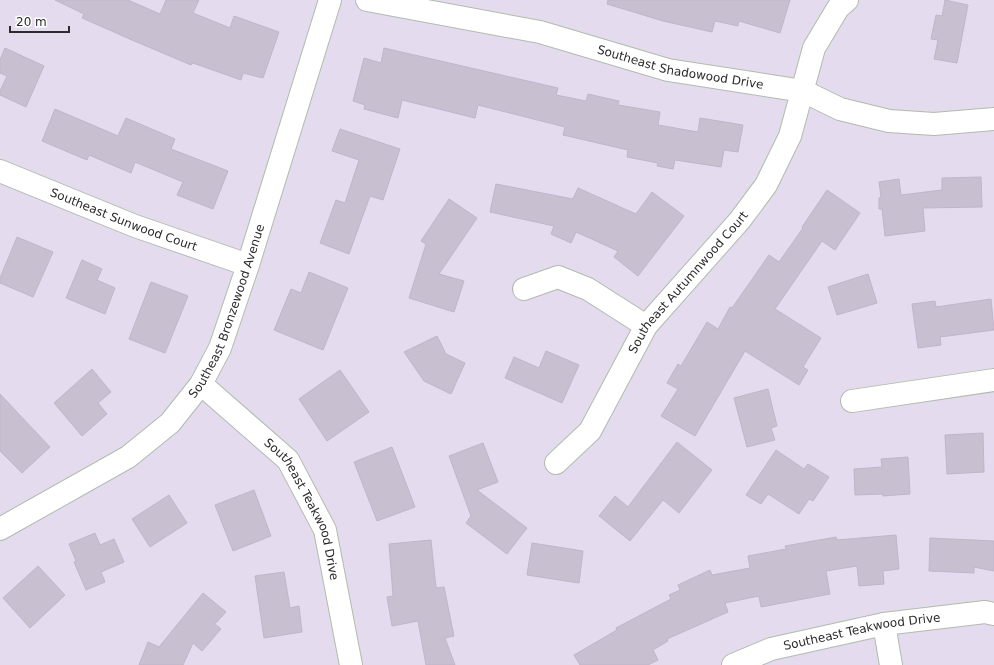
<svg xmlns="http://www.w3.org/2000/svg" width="994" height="665" font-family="'DejaVu Sans',sans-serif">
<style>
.building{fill:#c8c0d0;stroke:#c0b5ca}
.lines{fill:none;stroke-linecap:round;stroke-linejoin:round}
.minor-casing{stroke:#b0bcac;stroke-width:24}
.minor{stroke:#fff;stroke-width:22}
.labels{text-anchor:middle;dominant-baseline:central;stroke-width:4;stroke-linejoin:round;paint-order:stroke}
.street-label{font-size:12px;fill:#2b2b2b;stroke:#fff}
</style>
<rect width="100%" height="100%" fill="#e4dbee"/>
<path class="building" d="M 55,0 L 128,0 L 160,14 L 166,0 L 199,0 L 193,13 L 230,28 L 234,16 L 279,32 L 263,78 L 243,73 L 241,80 L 193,63 L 191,65 L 132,40 L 82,18 L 84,14 Z
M 608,0 L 790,0 L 780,33 L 739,21 L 738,26 L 715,21 L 712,32 L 663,21 L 607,4 Z
M 945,0 L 968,5 L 957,63 L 934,59 L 938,40 L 931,39 L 936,15 L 942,16 Z
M 5,48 L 44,66 L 26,107 L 0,95 L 0,91 L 7,76 L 0,73 L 0,60 Z
M 384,48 L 558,88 L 556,95 L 586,101 L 588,94 L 619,101 L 618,105 L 660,112 L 658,125 L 698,132 L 700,118 L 743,125 L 738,152 L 724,150 L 721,167 L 675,160 L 673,169 L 657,166 L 658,163 L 627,157 L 628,150 L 563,135 L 565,127 L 478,105 L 475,118 L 402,100 L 398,118 L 364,109 L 365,105 L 353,101 L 364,58 L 381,63 Z
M 55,109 L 118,136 L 126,118 L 175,139 L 171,149 L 228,171 L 213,209 L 177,195 L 183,182 L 135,162 L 131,173 L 89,155 L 87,160 L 42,141 Z
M 340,129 L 400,149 L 383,200 L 370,196 L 349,254 L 320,243 L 336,200 L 345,203 L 359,160 L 332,151 Z
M 981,177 L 982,207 L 923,208 L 925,231 L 885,236 L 882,209 L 879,209 L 879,198 L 881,197 L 879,182 L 899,179 L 901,195 L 942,190 L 942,178 Z
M 496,184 L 573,199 L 578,188 L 636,214 L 652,192 L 684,216 L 638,276 L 614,257 L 618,251 L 576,232 L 571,243 L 551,234 L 554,226 L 490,212 Z
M 827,190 L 860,213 L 835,250 L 822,241 L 775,309 L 821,338 L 803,367 L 808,370 L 799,385 L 745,351 L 695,436 L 661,416 L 678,389 L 667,383 L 678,364 L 681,366 L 707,322 L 718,329 L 730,307 L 732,308 L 769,255 L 779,262 L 803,228 L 802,227 Z
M 449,199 L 477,218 L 439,274 L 464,281 L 454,312 L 409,298 L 426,244 L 421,241 Z
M 17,237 L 53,252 L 33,297 L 0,283 L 0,278 Z
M 82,260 L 102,269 L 97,280 L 115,288 L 105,314 L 66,298 Z
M 309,272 L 348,288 L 323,350 L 274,330 L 291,289 L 301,293 Z
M 868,274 L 877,303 L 837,315 L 828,287 Z
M 151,282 L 188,296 L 165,353 L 129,339 Z
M 991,299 L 994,330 L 940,337 L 941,345 L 918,348 L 912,304 L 935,301 L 936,307 Z
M 437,336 L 446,354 L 465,363 L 451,394 L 424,381 L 404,352 Z
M 546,351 L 579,365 L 562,403 L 505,378 L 514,357 L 539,368 Z
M 92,369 L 111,392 L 98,403 L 107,414 L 82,436 L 54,403 Z
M 340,370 L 369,412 L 327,441 L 299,399 Z
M 768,389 L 777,426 L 771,428 L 775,440 L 747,447 L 734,398 Z
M 0,394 L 50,447 L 22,473 L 0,451 Z
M 983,433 L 984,472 L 947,474 L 945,435 Z
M 677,442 L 712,470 L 679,513 L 663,500 L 630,541 L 599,516 L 615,496 L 628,507 Z
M 483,443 L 498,482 L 477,490 L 527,528 L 507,554 L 466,523 L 471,516 L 449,456 Z
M 392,447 L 415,507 L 377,521 L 354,462 Z
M 776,450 L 804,469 L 808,464 L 829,477 L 813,501 L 809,499 L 799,514 L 768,494 L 761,504 L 746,495 Z
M 908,457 L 910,494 L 883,496 L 883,494 L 855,495 L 854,469 L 882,467 L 881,459 Z
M 254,490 L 271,536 L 233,551 L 215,505 Z
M 169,495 L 187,523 L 150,547 L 132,519 Z
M 95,533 L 100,545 L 114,539 L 124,562 L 101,572 L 105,582 L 86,590 L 74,562 L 76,561 L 69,544 Z
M 896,535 L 899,569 L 883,571 L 884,584 L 859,586 L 857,566 L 826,571 L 830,594 L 761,607 L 759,596 L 725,603 L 728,612 L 667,639 L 668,641 L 653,650 L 658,660 L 648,665 L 580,665 L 574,655 L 617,630 L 616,628 L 671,599 L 669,595 L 680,590 L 678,585 L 710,570 L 712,575 L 750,568 L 748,556 L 786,549 L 785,546 L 836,537 L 837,540 Z
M 930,538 L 994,541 L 994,571 L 974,567 L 974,573 L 929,571 Z
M 431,540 L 436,588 L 444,587 L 454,636 L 445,638 L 455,665 L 426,665 L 418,621 L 392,626 L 387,597 L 393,596 L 389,544 Z
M 532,543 L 583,551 L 579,583 L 527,575 Z
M 38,566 L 65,595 L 30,628 L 3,598 Z
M 284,572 L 290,608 L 299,606 L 302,632 L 264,638 L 255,576 Z
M 203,593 L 226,612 L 215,624 L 221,629 L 202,651 L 193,643 L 183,665 L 139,665 L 148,642 L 159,647 Z"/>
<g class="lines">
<defs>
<g id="minor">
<path id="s1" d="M 367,0 L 540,32 L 668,70 L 803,91 L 840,109 L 889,121 L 934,124 L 994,119"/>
<path id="s2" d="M 0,171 L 135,226 L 248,265"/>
<path d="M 524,289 L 558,277 L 588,289 L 646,326"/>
<path id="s3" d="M 201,384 L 288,460 L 325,530 L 351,665"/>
<path d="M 852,401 L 994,380"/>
<path id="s4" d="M 556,463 L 590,431 L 646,326 L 740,220 L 766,185 L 790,136 L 814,48 L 838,8 L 847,0"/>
<path id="s5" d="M 0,529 L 128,457 L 170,423 L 201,384 L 220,348 L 248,265 L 330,0"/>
<path d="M 884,624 L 891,665"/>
<path id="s6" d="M 733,665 L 771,649 L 884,624 L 985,612 L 994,614"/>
</g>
</defs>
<use href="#minor" class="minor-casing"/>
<use href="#minor" class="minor"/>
</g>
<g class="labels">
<g class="street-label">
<text stroke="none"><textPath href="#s1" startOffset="321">Southeast Shadowood Drive</textPath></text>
<text stroke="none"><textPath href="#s2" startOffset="133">Southeast Sunwood Court</textPath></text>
<text stroke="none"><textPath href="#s4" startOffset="226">Southeast Autumnwood Court</textPath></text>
<text stroke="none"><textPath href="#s5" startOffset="328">Southeast Bronzewood Avenue</textPath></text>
<text stroke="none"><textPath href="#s3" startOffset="166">Southeast Teakwood Drive</textPath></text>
<text stroke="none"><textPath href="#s6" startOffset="134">Southeast Teakwood Drive</textPath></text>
</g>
</g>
<path d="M10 26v6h59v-6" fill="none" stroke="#2b2b2b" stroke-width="2"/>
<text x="16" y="26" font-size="12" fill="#2b2b2b" stroke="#ffffff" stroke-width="3" paint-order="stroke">20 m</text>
</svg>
